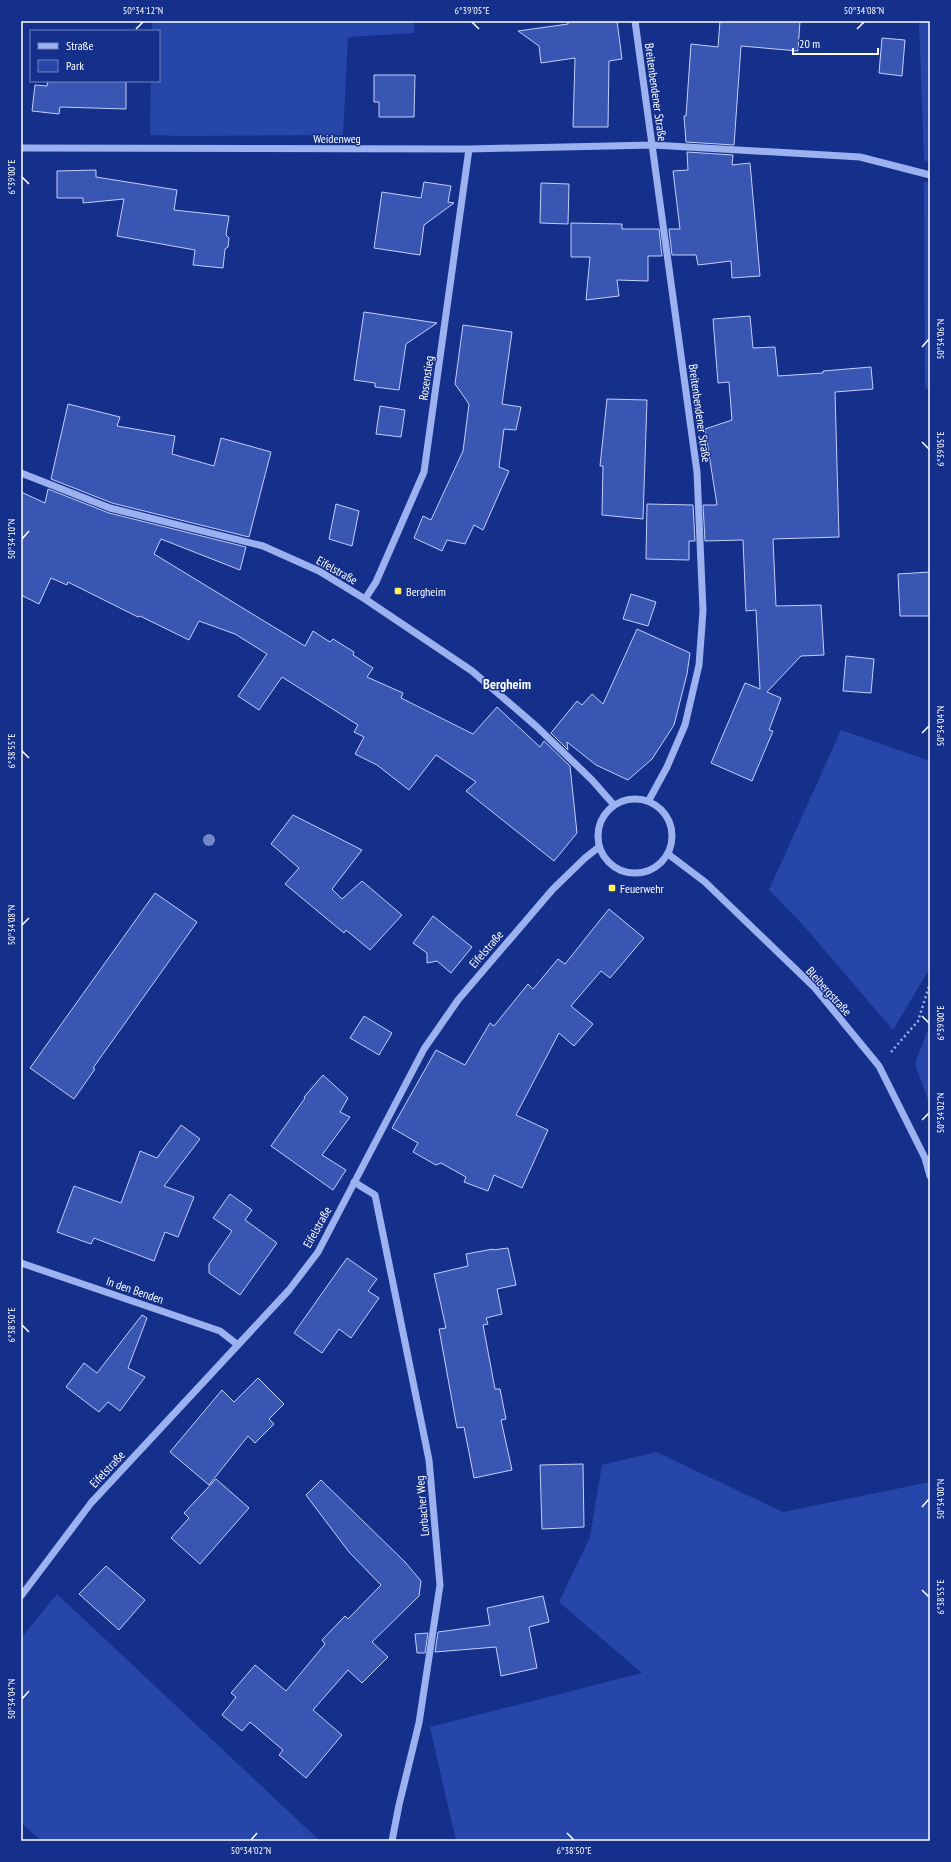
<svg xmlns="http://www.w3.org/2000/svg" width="951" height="1862" font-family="'PT Sans Narrow',sans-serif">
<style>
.green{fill:#2647a9}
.building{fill:#3856b2;stroke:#c2d0fb}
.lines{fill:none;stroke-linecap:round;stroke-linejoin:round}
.path{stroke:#9bb1f0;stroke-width:2.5;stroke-dasharray:2 3;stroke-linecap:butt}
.minor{stroke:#9bb1f0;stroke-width:7}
.tree{fill:#7488c8}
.ticks{fill:none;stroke:#fff;stroke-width:1.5}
.poi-dot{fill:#fff05a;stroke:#14308a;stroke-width:1.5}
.labels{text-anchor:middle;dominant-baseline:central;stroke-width:3;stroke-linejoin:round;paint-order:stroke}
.street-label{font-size:12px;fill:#fff;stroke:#14308a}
.poi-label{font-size:12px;fill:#fff;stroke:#14308a;text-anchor:start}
.quarter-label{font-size:14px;font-weight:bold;fill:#fff;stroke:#14308a}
.neatline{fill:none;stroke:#fff;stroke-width:1.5}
.ticks-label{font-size:10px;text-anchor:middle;fill:#fff}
</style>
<rect width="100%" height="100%" fill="#14308a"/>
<path class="green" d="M 152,21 L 414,21 L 414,33 L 348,37 L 343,135 L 180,136 L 150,135 L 151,81 L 159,81 L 159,31 L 152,31 Z
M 919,21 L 930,21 L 930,162 L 924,160 Z
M 924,181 L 930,183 L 930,388 L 925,389 Z
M 841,730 L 930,761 L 930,968 L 893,1030 L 804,926 L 769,890 Z
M 930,1024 L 930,1105 L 915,1064 Z
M 656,1452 L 783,1512 L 930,1482 L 930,1841 L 456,1841 L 430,1727 L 642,1673 L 559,1602 L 590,1537 L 602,1465 Z
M 57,1594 L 320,1841 L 42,1841 L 21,1823 L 21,1638 Z"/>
<path class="building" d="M 568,21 L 617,21 L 622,59 L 609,61 L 608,127 L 573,127 L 575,58 L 541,63 L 539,46 L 518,31 L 568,24 Z
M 720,21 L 800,21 L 798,51 L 741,46 L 734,145 L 686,142 L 684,116 L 686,116 L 691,44 L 718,47 Z
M 882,38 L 905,40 L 902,76 L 879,73 Z
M 374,75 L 415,75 L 414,117 L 379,117 L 379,102 L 374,102 Z
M 48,81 L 126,81 L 126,109 L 60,107 L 59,114 L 32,111 L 35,85 L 47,86 Z
M 687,152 L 733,155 L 732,165 L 750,163 L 760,276 L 732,278 L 731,261 L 698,265 L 696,255 L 672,255 L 669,229 L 680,229 L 673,171 L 688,170 Z
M 96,170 L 96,177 L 177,190 L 174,210 L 229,216 L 226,235 L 229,238 L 228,247 L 225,249 L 223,268 L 193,265 L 195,250 L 117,236 L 124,199 L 83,203 L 83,198 L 57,198 L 57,171 Z
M 424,182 L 451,186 L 448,202 L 454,203 L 424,225 L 420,255 L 374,248 L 382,192 L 421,198 Z
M 541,183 L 569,184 L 568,224 L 540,223 Z
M 571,223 L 622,224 L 622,229 L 659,229 L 662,256 L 648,256 L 648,281 L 617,280 L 619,296 L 586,300 L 590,257 L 571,257 Z
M 364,312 L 437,323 L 406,344 L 399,390 L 375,387 L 375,383 L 354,380 Z
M 750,316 L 753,348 L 775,347 L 778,376 L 823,373 L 823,371 L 871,367 L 873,389 L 835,392 L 839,537 L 773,539 L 776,606 L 821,605 L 824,655 L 801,656 L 767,692 L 781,698 L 769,730 L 773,731 L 752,781 L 711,763 L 745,683 L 760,689 L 756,610 L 746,611 L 743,540 L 705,541 L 703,505 L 717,505 L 705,429 L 732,420 L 729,382 L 718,383 L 713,319 Z
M 463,325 L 512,332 L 502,404 L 521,407 L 516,430 L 504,429 L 499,467 L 509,471 L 483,530 L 474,525 L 465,544 L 447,540 L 442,551 L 414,538 L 423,516 L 431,520 L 463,451 L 469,404 L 455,384 Z
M 607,399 L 647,400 L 643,519 L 602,515 L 603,466 L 600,466 Z
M 68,404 L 120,417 L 117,426 L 175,436 L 172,454 L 214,466 L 221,438 L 271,452 L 249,537 L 112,503 L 51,479 Z
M 380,406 L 405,410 L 401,437 L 376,434 Z
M 48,489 L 109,513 L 246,547 L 240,570 L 161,539 L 154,554 L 305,646 L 313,631 L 330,642 L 333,639 L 354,652 L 353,655 L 373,668 L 367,677 L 403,693 L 401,698 L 473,734 L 497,707 L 540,747 L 544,741 L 570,766 L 577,833 L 554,861 L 466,791 L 476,782 L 436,755 L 409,790 L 377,765 L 355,754 L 364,737 L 354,732 L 358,725 L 282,677 L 259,710 L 238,696 L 267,654 L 235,634 L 199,621 L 189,640 L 140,616 L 138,617 L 68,582 L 67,585 L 51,578 L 39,604 L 21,595 L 21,492 L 45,503 Z
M 336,504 L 359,511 L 352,546 L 329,539 Z
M 647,504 L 693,505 L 695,541 L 689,541 L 689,560 L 646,559 Z
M 930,572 L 930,616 L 900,616 L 898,574 Z
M 631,594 L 656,602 L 648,626 L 623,619 Z
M 637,629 L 690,653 L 687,674 L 674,725 L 652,759 L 628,780 L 596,765 L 567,742 L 568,750 L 551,733 L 577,701 L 582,705 L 592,694 L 603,704 Z
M 846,656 L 874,659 L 871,693 L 843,691 Z
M 293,815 L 362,850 L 332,889 L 342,899 L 362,881 L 402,915 L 370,950 L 346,930 L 344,933 L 285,884 L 299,868 L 271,844 Z
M 155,893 L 197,922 L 93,1068 L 95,1069 L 74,1099 L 30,1068 Z
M 609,909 L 644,938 L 610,978 L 601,971 L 571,1006 L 593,1024 L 574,1046 L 559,1033 L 516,1115 L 548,1130 L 522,1188 L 494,1175 L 488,1191 L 464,1182 L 466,1177 L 441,1163 L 436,1165 L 413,1152 L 418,1143 L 392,1128 L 436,1050 L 465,1065 L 490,1023 L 494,1026 L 528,984 L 533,989 L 558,959 L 565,964 Z
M 433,916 L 472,947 L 451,973 L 437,961 L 427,963 L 427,953 L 413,943 Z
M 364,1016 L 392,1033 L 379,1055 L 350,1038 Z
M 323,1075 L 348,1098 L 340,1112 L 350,1117 L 322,1155 L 346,1170 L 333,1190 L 271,1146 L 305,1098 L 304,1097 Z
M 181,1125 L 200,1139 L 164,1186 L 194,1197 L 178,1237 L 165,1232 L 154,1261 L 94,1238 L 91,1244 L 57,1232 L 74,1186 L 121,1203 L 140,1151 L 157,1158 Z
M 230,1194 L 252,1210 L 245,1220 L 277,1243 L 240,1295 L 209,1273 L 209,1264 L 232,1231 L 213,1218 Z
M 508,1248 L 516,1285 L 497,1289 L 502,1314 L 486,1318 L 488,1324 L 483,1325 L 495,1389 L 500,1389 L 506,1419 L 501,1420 L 512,1470 L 474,1478 L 464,1427 L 457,1428 L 439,1329 L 446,1328 L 434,1274 L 468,1266 L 466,1254 L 493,1249 L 493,1250 Z
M 347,1258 L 377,1279 L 368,1291 L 379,1298 L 351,1338 L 339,1329 L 322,1353 L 294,1333 Z
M 142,1315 L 147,1318 L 128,1368 L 145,1377 L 120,1411 L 108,1402 L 99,1412 L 66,1387 L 84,1363 L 97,1373 Z
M 258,1378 L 284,1404 L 269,1419 L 274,1424 L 255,1443 L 248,1436 L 209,1485 L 170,1452 L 222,1390 L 234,1402 Z
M 583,1464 L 584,1527 L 542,1529 L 540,1465 Z
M 216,1479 L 249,1508 L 200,1564 L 171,1538 L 189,1518 L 184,1513 Z
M 321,1480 L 405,1562 L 421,1581 L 419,1596 L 372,1642 L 388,1657 L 362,1683 L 348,1670 L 313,1710 L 342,1735 L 306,1778 L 279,1755 L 283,1750 L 250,1722 L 242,1731 L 222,1715 L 236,1697 L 231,1693 L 255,1665 L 286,1691 L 325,1644 L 322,1640 L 345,1616 L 348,1619 L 381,1585 L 349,1552 L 306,1495 Z
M 106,1566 L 145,1600 L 119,1630 L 79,1594 Z
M 543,1596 L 549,1622 L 529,1627 L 537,1668 L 501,1676 L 496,1647 L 435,1652 L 438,1632 L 490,1625 L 487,1608 Z
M 428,1633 L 425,1653 L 417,1653 L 415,1634 Z"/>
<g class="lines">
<path class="path" d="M 891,1052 L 918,1021 L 930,983"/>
<path class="minor" d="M 635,21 L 697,472 L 703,611 L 699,665 L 685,725 L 667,767 L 649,800
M 21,148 L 469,149 L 653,145 L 860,157 L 930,175
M 21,473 L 110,508 L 263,546 L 319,571 L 365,599 L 472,671 L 536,726 L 592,780 L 614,805
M 365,599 L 376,582 L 424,472 L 469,149
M598 836a37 37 0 1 1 74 0a37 37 0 1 1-74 0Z
M 668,854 L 705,882 L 815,988 L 879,1066 L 925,1158 L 930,1176
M 354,1182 L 375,1195 L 429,1460 L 440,1585 L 419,1723 L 399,1805 L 392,1841
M 21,1263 L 220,1331 L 238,1345
M 21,1596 L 91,1503 L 289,1290 L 318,1252 L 424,1049 L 458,1000 L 553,889 L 585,858 L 599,847"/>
</g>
<circle class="tree" cx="209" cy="840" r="6"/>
<path class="ticks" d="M 472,22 L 479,29M 136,29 L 143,22M 857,29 L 864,22M 22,177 L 29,184M 922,347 L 929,339M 922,442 L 929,449M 22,539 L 29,531M 922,733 L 929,726M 22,751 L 29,758M 22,925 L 29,918M 922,1016 L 929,1023M 922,1120 L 929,1113M 22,1325 L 29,1332M 922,1507 L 929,1499M 922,1590 L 929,1597M 22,1699 L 29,1691M 567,1833 L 574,1840M 251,1840 L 257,1833"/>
<g class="poi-dot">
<rect x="394" y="587" width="8" height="8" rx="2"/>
<rect x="608" y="884" width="8" height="8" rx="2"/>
</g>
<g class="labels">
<g class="street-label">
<text transform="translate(656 92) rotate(82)">Breitenbendener Straße</text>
<text x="337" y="138">Weidenweg</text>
<text transform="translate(426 378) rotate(-82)">Rosenstieg</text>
<text transform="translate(700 413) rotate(82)">Breitenbendener Straße</text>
<text transform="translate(337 570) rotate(29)">Eifelstraße</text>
<text transform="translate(486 949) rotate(-49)">Eifelstraße</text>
<text transform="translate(829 991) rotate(48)">Bleibergstraße</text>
<text transform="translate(317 1227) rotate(-61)">Eifelstraße</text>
<text transform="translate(135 1290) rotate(19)">In den Benden</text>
<text transform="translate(107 1469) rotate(-47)">Eifelstraße</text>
<text transform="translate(422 1506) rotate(-95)">Lorbacher Weg</text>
</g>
<g class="poi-label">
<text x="406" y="591">Bergheim</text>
<text x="620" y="888">Feuerwehr</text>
</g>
<g class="quarter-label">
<text x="507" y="684">Bergheim</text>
</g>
</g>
<rect width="951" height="1862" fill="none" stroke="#14308a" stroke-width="44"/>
<rect x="30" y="30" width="130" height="52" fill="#14308a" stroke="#7283b9"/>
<rect x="38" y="43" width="20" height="6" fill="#9bb1f0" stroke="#7283b9"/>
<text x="66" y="50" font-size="12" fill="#ffffff">Straße</text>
<rect x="38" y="60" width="20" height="12" fill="#2647a9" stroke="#7283b9"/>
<text x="66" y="70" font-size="12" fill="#ffffff">Park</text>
<path d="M793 48v6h85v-6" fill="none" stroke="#ffffff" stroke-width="2"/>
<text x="799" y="48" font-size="12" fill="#ffffff" stroke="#14308a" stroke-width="3" paint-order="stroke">20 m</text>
<rect x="22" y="22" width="907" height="1818" class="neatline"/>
<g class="ticks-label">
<text x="143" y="14">50°34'12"N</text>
<text x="472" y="14">6°39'05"E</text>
<text x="864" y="14">50°34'08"N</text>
<text transform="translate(11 177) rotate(-90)" y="4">6°39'00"E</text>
<text transform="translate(940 339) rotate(-90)" y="4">50°34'06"N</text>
<text transform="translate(940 449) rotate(-90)" y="4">6°39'05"E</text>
<text transform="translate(11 539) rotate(-90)" y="4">50°34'10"N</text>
<text transform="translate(940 726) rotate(-90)" y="4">50°34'04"N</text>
<text transform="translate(11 751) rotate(-90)" y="4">6°38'55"E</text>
<text transform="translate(11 925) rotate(-90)" y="4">50°34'08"N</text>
<text transform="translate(940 1023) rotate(-90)" y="4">6°39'00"E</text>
<text transform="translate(940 1113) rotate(-90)" y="4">50°34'02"N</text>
<text transform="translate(11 1325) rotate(-90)" y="4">6°38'50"E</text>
<text transform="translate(940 1499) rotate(-90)" y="4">50°34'00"N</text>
<text transform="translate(940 1597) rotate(-90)" y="4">6°38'55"E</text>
<text transform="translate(11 1699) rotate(-90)" y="4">50°34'04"N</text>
<text x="251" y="1854">50°34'02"N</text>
<text x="574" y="1854">6°38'50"E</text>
</g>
</svg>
